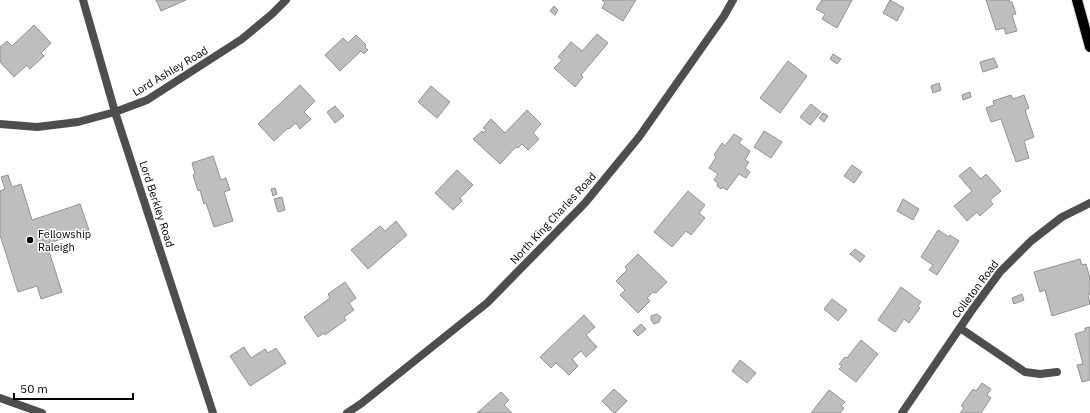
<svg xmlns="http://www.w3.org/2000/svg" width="1090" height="413" font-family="'IBM Plex Sans',sans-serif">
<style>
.building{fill:#bebebe;stroke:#929292}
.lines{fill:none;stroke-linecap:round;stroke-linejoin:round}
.primary-casing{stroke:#dbdbdb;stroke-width:12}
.lane{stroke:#4e4e4e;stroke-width:8}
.street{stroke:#4e4e4e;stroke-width:8}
.primary{stroke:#000;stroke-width:10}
.poi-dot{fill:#000;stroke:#fff;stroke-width:1.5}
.labels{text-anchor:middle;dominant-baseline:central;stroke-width:3;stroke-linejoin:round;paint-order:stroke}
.street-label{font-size:11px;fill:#000;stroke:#fff}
.poi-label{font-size:11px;fill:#000;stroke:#fff;text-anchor:start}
</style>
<rect width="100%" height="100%" fill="#fff"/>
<path class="building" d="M 156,0 L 186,0 L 161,11 Z
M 602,0 L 636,0 L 623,21 L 602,8 L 605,3 Z
M 822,0 L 852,0 L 837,28 L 822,19 L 825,14 L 816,9 Z
M 890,0 L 904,8 L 897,21 L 883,13 Z
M 986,0 L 1009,0 L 1010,2 L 1012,2 L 1016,14 L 1012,15 L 1017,31 L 1006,34 L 1004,28 L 996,30 Z
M 554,6 L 558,10 L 555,15 L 550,11 Z
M 34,25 L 51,43 L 41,53 L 44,56 L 30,69 L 27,65 L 14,77 L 0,62 L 0,47 L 7,41 L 12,46 Z
M 597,34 L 608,43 L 581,75 L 583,77 L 575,87 L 554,68 L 562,60 L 558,57 L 571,42 L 582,51 Z
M 356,35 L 366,45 L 365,47 L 368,50 L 364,54 L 361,51 L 340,71 L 325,55 L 343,38 L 348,43 Z
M 833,54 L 841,59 L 837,64 L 830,59 Z
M 994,58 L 998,67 L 983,72 L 980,62 Z
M 788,61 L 807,76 L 780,113 L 760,98 Z
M 939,83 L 941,90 L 933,93 L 931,86 Z
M 300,85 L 315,101 L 304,112 L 311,119 L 300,129 L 296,123 L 289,129 L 288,128 L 274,141 L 258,124 Z
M 431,86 L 450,102 L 437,118 L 418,102 Z
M 970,92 L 971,97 L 963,100 L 962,95 Z
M 1011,95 L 1013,99 L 1024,95 L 1029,108 L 1025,110 L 1034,137 L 1024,141 L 1029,158 L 1016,162 L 1001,119 L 991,122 L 986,108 L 994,105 L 993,101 Z
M 811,104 L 821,112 L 810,125 L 800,117 Z
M 335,106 L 344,116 L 335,123 L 327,112 Z
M 527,110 L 541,124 L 533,133 L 539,139 L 528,150 L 522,144 L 518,148 L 516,147 L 500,164 L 473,139 L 482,131 L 483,133 L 486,130 L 483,128 L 491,119 L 505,133 Z
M 823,113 L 828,116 L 824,122 L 819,118 Z
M 764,131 L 782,142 L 771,158 L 754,147 Z
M 734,134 L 742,139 L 739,143 L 750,151 L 745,160 L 749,162 L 745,168 L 750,172 L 746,178 L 739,174 L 727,190 L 722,187 L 721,189 L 717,186 L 718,183 L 714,180 L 718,174 L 709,168 L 716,157 L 714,155 L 722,143 L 725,146 Z
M 213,156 L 221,180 L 226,178 L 230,190 L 224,192 L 233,221 L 214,227 L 206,203 L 204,204 L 200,190 L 198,191 L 193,175 L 195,174 L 192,163 Z
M 852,165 L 862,172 L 854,183 L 844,176 Z
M 970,167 L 981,179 L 986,174 L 1001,191 L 990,200 L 993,204 L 980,216 L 977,212 L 967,221 L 954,206 L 972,191 L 959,176 Z
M 457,170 L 473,185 L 460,198 L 462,201 L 453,210 L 435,193 Z
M 8,175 L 12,187 L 21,184 L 32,220 L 80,204 L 89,230 L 40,246 L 41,247 L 47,245 L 62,292 L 41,299 L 37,286 L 18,292 L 0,235 L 0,191 L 5,189 L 1,177 Z
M 275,188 L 277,194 L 273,196 L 271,189 Z
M 688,191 L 705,205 L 699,213 L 705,218 L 691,235 L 686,231 L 672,247 L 654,232 Z
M 282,197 L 285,210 L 278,212 L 274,199 Z
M 903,199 L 919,209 L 913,220 L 897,211 Z
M 396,221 L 407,235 L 368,269 L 351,250 L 380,226 L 385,231 Z
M 938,230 L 949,237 L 950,235 L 959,241 L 937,275 L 929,270 L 933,265 L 921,257 Z
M 855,249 L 865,256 L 860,262 L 850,254 Z
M 638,254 L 667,282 L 656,293 L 653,292 L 647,298 L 650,301 L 638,313 L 620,295 L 625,290 L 616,281 L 627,270 L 625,267 Z
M 1080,259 L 1082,265 L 1086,264 L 1090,278 L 1090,294 L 1088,294 L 1090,304 L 1052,316 L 1045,290 L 1040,292 L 1034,272 Z
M 345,282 L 356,298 L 349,303 L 354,310 L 344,317 L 346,320 L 325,335 L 324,333 L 318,337 L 304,317 L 330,298 L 328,294 Z
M 901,287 L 921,302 L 918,306 L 920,308 L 909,323 L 904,319 L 895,332 L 878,320 Z
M 1022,294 L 1024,300 L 1014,304 L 1012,298 Z
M 832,299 L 847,310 L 838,321 L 824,309 Z
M 657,314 L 661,317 L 659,322 L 654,324 L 651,320 L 651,316 Z
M 584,315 L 595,327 L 586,335 L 597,347 L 586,357 L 581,351 L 572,359 L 578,366 L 569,375 L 556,363 L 551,368 L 540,357 Z
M 641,324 L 646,329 L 638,336 L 633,331 Z
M 1090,327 L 1090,380 L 1082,382 L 1077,365 L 1083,364 L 1075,334 L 1085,331 L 1085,328 Z
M 861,340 L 878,354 L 856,382 L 839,369 L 842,366 L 839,364 L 845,357 L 847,358 Z
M 244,347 L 251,358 L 265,349 L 268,353 L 276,348 L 286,363 L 250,386 L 230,356 Z
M 740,360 L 756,373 L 747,383 L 732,371 Z
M 982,383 L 991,389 L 987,395 L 991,398 L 981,413 L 960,413 L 964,408 L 961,406 L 973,389 L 976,391 Z
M 614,389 L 627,401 L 615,413 L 614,413 L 602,401 Z
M 829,390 L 845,402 L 841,406 L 844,408 L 840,413 L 811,413 Z
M 501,392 L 509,400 L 504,405 L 512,413 L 477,413 Z"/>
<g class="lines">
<defs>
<path id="primary" d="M 1077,0 L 1090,47"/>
</defs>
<use href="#primary" class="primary-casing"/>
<path class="lane" d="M 960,328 L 1025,372 L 1040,374 L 1057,372"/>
<path class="street" d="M 83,0 L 115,112 L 213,413
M 0,124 L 37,127 L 78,122 L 115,112 L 147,100 L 242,39 L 272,14 L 286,0
M 0,398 L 42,413
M 347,413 L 362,403 L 487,303 L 585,203 L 639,137 L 724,16 L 733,0
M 902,413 L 970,313 L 1000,272 L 1031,241 L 1062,217 L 1090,203"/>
<use href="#primary" class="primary"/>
</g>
<circle class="poi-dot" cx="30" cy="240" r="4"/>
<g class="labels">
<g class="street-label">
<text transform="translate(170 71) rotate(-31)">Lord Ashley Road</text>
<text transform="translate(157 204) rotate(72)">Lord Berkley Road</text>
<text transform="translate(553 218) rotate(-47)">North King Charles Road</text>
<text transform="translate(975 289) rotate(-53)">Colleton Road</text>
</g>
<g class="poi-label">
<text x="38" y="234">Fellowship<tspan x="38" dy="13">Raleigh</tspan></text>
</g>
</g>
<path d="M14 393v6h119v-6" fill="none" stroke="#000000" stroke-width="2"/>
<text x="20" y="393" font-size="12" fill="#000000" stroke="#ffffff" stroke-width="3" paint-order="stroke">50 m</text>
</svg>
